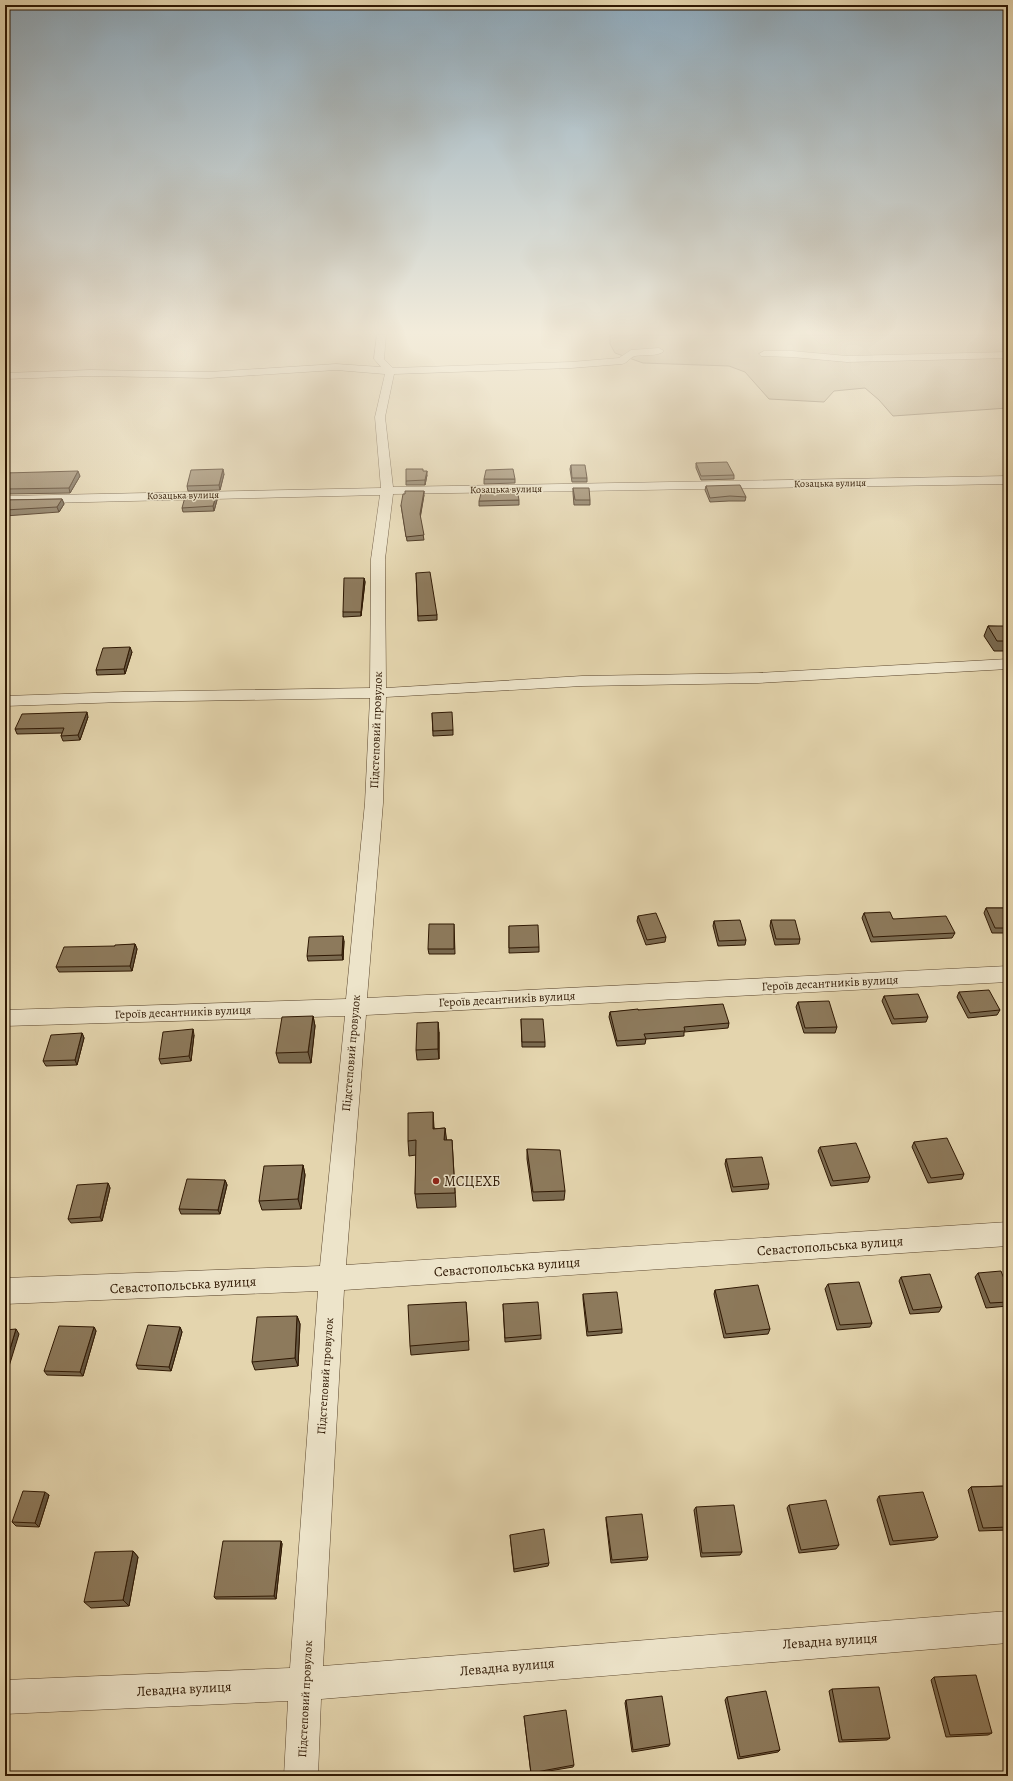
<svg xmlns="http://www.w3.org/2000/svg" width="1013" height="1781" font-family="Alegreya,serif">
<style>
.green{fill:#c5b591;stroke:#7a664a}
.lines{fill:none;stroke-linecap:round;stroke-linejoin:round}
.minor-casing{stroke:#5c472e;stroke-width:1}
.minor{fill:#ede4ca;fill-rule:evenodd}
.wall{fill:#79694f;stroke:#2f1803}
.shaded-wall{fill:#635540;stroke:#2f1803}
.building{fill:#8d7a5c;stroke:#2f1803}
.poi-dot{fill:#8f2418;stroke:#ede4ca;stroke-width:1.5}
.labels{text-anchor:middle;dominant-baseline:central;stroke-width:3;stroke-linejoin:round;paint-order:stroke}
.far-street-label{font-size:10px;fill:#2f1803;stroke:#ede4ca}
.street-label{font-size:12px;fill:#2f1803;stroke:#ede4ca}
.near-poi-label{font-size:14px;fill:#2f1803;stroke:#ede4ca;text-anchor:start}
.near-street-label{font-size:14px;fill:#2f1803;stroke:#ede4ca}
</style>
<rect width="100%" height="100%" fill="#e4d5ae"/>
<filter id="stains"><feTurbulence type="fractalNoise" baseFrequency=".005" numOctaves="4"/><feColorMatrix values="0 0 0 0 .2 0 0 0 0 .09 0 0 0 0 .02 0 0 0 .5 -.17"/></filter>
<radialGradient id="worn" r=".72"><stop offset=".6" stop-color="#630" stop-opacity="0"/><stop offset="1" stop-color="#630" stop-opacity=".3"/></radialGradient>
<path class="green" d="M 610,335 L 1005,335 L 1008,338 L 1008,408 L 893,416 L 879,400 L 865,388 L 834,391 L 824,402 L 769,399 L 745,372 L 729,366 L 643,363 L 615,353 L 610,344 Z"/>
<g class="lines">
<defs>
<path id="minor" d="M 377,335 L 386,335 L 384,359 L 393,368 L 571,362 L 619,358 L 631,350 L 659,348 L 664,351 C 658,357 644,354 635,356 C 630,357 628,363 622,364 L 571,368 L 394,374 L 385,417 L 393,487 L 1008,476 L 1008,484 L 393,494 L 385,559 L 386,688 L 582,676 L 758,673 L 1008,659 L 1008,669 L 758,683 L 582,686 L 386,697 L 383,803 L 367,998 L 1008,966 L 1008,982 L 366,1015 L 346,1265 L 1008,1222 L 1008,1246 L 344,1290 L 323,1666 L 1008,1611 L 1008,1643 L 321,1699 L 318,1776 L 284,1776 L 288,1701 L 5,1714 L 5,1680 L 290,1668 L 318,1291 L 5,1304 L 5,1278 L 320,1266 L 345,1016 L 5,1026 L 5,1010 L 346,999 L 365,803 L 370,698 L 123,702 L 5,706 L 5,696 L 123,692 L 370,688 L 371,559 L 380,495 L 5,504 L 5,496 L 381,488 L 375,417 L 385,374 L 336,370 L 209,378 L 90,376 L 5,379 L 5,373 L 90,370 L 209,372 L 336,364 L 381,367 L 374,359 Z
M 764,351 L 792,351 L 847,356 L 1008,352 L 1008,358 L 847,362 L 792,357 L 761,356 L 759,354 Z"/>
</defs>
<use href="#minor" class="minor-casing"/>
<use href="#minor" class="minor"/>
</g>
<path class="wall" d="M 696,463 L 734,475 L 734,479 L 701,480 L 696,468 Z
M 571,465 L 587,478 L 587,482 L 572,482 L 570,469 Z
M 423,471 L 427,475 L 425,485 L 406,485 L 406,481 Z
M 5,473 L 80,476 L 70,493 L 5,494 Z
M 224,474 L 220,490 L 188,491 L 187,486 Z
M 484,479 L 515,479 L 515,483 L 484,484 Z
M 706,486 L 746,497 L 745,501 L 729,501 L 710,502 L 705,490 Z
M 573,488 L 590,500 L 590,505 L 574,505 L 573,493 Z
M 424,495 L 420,517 L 424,540 L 407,541 L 401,505 Z
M 216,496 L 217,500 L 214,511 L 183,512 L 182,508 Z
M 62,499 L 64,504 L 59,512 L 5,516 L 5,500 Z
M 519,500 L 519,505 L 479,506 L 479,501 Z
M 416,573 L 437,615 L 437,620 L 418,621 Z
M 364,578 L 365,582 L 361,616 L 343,617 L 343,612 Z
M 988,626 L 1008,627 L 1008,651 L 994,651 L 984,636 Z
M 132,652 L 125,674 L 97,675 L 96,670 Z
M 432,713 L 453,730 L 453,735 L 433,736 Z
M 88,717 L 80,740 L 63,741 L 61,736 L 62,733 L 17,734 L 15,729 Z
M 986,908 L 1008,908 L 1008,933 L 992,933 L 984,913 Z
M 864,913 L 893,919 L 955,933 L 952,938 L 871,942 L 862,918 Z
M 638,916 L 666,937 L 665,942 L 646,945 L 637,921 Z
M 771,920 L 800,939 L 799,944 L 775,945 L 770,926 Z
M 714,921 L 746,940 L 745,945 L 718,946 L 713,926 Z
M 454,924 L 455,954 L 429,954 L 428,949 Z
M 509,926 L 539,947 L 539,952 L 509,953 Z
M 344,941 L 343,960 L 308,961 L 307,956 Z
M 135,944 L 137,949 L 132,971 L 59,972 L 56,967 L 115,946 Z
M 959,992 L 1000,1010 L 997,1015 L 968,1018 L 957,997 Z
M 884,996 L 928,1017 L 926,1022 L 892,1024 L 882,1001 Z
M 798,1002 L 837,1027 L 835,1033 L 804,1033 L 796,1007 Z
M 638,1010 L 729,1023 L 728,1028 L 684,1032 L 684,1036 L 646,1039 L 645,1044 L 617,1046 L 609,1017 L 610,1012 Z
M 313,1016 L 315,1026 L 311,1063 L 279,1063 L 276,1053 Z
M 521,1019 L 545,1042 L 545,1047 L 522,1047 Z
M 439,1032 L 439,1059 L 417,1060 L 416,1050 Z
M 82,1033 L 84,1038 L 77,1065 L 46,1066 L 43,1061 Z
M 194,1035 L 191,1061 L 161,1064 L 159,1059 Z
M 434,1127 L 434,1129 L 445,1128 L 446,1140 L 452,1140 L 456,1207 L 417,1208 L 415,1194 L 416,1155 L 409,1156 L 408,1141 Z
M 914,1142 L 964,1174 L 962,1179 L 928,1183 L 912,1147 Z
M 820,1147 L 870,1177 L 868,1182 L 831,1186 L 818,1151 Z
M 527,1149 L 565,1191 L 564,1200 L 533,1201 L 527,1159 Z
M 726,1159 L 769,1184 L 768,1189 L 732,1192 L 725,1164 Z
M 303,1165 L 305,1175 L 301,1209 L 262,1210 L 259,1201 Z
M 225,1180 L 227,1185 L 220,1214 L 181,1214 L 179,1209 Z
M 108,1183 L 110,1188 L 102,1221 L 71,1223 L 68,1219 Z
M 978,1273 L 1008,1289 L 1008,1306 L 986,1308 L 975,1277 Z
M 901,1277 L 942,1307 L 939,1312 L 910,1314 L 899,1281 Z
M 828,1284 L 872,1323 L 870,1327 L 837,1330 L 825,1289 Z
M 715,1290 L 770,1329 L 768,1334 L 724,1338 L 714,1294 Z
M 583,1294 L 622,1329 L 622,1333 L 587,1336 L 583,1299 Z
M 466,1302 L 469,1350 L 411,1355 L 410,1346 Z
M 503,1304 L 541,1335 L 541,1339 L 505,1342 Z
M 297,1316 L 300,1324 L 298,1366 L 255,1370 L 252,1362 Z
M 94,1327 L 96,1331 L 83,1376 L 47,1375 L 44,1371 Z
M 180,1327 L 182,1332 L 171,1371 L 138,1369 L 136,1365 Z
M 1008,1486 L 1008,1530 L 979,1531 L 968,1490 L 971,1487 Z
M 49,1495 L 39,1527 L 16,1526 L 12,1522 Z
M 879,1496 L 938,1537 L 934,1540 L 890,1545 L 877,1500 Z
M 789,1505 L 839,1545 L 836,1549 L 799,1553 L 787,1508 Z
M 696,1507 L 742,1552 L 740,1555 L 701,1557 L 694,1510 Z
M 606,1517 L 648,1557 L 647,1560 L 611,1563 L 606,1520 Z
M 510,1535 L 549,1563 L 548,1566 L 514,1572 Z
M 281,1541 L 282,1544 L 276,1599 L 216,1599 L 214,1597 Z
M 133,1551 L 138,1557 L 129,1606 L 91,1608 L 84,1602 Z
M 934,1677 L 992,1733 L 988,1735 L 946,1737 L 931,1680 Z
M 832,1689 L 890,1738 L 887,1740 L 839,1742 L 829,1691 Z
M 727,1697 L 780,1750 L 778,1752 L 738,1759 L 725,1700 Z
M 626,1700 L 670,1744 L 669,1746 L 632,1752 L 625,1703 Z
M 524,1716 L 574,1765 L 573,1767 L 531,1774 Z"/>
<path class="shaded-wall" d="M 223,469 L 224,474 L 220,490 L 219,485 Z
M 78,471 L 80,476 L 70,493 L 69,488 Z
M 427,471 L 427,475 L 425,485 L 425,480 Z
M 424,491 L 424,495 L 420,519 L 420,514 Z
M 216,496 L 217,500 L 214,511 L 213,506 Z
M 62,499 L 64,504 L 59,512 L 57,507 Z
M 364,578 L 365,582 L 361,616 L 361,612 Z
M 130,647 L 132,652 L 125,674 L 124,669 Z
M 87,712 L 88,717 L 80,740 L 78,735 Z
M 343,936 L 344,941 L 343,960 L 342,955 Z
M 135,944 L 137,949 L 132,971 L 130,966 Z
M 313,1016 L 315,1026 L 311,1063 L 308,1052 Z
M 438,1022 L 439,1032 L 439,1059 L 438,1049 Z
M 193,1029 L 194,1035 L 191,1061 L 189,1056 Z
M 82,1033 L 84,1038 L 77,1065 L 75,1060 Z
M 433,1112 L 434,1127 L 434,1144 L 433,1129 Z
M 445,1128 L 447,1143 L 444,1140 Z
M 303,1165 L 305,1175 L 301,1209 L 298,1199 Z
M 225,1180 L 227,1185 L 220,1214 L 218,1210 Z
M 108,1183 L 110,1188 L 102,1221 L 100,1217 Z
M 5,1190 L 9,1196 L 5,1208 Z
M 297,1316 L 300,1324 L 298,1366 L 295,1358 Z
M 94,1327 L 96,1331 L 83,1376 L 80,1372 Z
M 180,1327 L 182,1332 L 171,1371 L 169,1367 Z
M 16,1329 L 19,1334 L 6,1376 L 5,1375 L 5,1366 Z
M 45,1492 L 49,1495 L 39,1527 L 35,1523 Z
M 281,1541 L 282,1544 L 276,1599 L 274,1596 Z
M 133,1551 L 138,1557 L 129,1606 L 123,1600 Z"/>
<path class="building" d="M 727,462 L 734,475 L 701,476 L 696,463 Z
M 571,465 L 585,465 L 587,478 L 572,478 Z
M 223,469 L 219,485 L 187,486 L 191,470 Z
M 406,469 L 423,469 L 423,471 L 427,471 L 425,480 L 406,481 Z
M 513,469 L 515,479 L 484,479 L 486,470 Z
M 78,471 L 69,488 L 5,489 L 5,473 Z
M 740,485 L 746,497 L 730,496 L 710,498 L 706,486 Z
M 573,488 L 589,488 L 590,500 L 575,500 Z
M 517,489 L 519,500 L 479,501 L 482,490 Z
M 405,491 L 424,491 L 420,514 L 424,535 L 406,537 L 401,505 L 403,494 L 405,494 Z
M 216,496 L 213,506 L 182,508 L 185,497 Z
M 62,499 L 57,507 L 5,510 L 5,500 Z
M 430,572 L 437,615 L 418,616 L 416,573 Z
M 344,578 L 364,578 L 361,612 L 343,612 Z
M 988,626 L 1007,626 L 1008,627 L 1008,641 L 997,641 Z
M 130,647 L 124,669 L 96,670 L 103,648 Z
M 87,712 L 78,735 L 61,736 L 64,728 L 15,729 L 22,714 Z
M 452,712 L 453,730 L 433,731 L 432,713 Z
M 986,908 L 1008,908 L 1008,928 L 995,928 Z
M 890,912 L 893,919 L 946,916 L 955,933 L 873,937 L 864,913 Z
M 656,913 L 666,937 L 647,940 L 638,916 Z
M 740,920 L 746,940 L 719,941 L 714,921 Z
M 771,920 L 795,920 L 800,939 L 776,939 Z
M 429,924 L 454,924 L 454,949 L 428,949 Z
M 538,925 L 539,947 L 509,948 L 509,926 Z
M 343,936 L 342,955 L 307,956 L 309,937 Z
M 135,944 L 130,966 L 56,967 L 64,947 L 115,946 L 115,945 Z
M 989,990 L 1000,1010 L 970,1013 L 959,992 Z
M 918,994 L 928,1017 L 894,1019 L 884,996 Z
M 829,1001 L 837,1027 L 805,1028 L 798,1002 Z
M 723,1004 L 729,1023 L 684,1027 L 685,1031 L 644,1034 L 646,1039 L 617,1041 L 610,1012 L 638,1009 L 638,1010 Z
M 313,1016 L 308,1052 L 276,1053 L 282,1017 Z
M 521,1019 L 543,1019 L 545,1042 L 522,1042 Z
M 438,1022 L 438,1049 L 416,1050 L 417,1023 Z
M 193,1029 L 189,1056 L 159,1059 L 163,1032 Z
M 82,1033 L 75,1060 L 43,1061 L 51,1035 Z
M 433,1112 L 433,1129 L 445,1128 L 444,1140 L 452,1140 L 455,1193 L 415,1194 L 416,1140 L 408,1141 L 408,1113 Z
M 947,1138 L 964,1174 L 931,1178 L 914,1142 Z
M 856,1143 L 870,1177 L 833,1181 L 820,1147 Z
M 527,1149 L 560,1150 L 565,1191 L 533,1192 Z
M 762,1157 L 769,1184 L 733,1187 L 726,1159 Z
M 303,1165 L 298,1199 L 259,1201 L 264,1166 Z
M 187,1179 L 225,1180 L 218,1210 L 179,1209 Z
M 108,1183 L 100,1217 L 68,1219 L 77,1185 Z
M 1001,1271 L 1008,1289 L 1008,1302 L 990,1303 L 978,1273 Z
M 930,1274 L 942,1307 L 913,1310 L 901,1277 Z
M 859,1282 L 872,1323 L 840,1325 L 828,1284 Z
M 758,1285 L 770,1329 L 726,1334 L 715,1290 Z
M 617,1292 L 622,1329 L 588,1332 L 583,1294 Z
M 466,1302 L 469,1341 L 410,1346 L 408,1305 Z
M 538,1302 L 541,1335 L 505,1338 L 503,1304 Z
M 297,1316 L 295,1358 L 252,1362 L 257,1317 Z
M 148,1325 L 180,1327 L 169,1367 L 136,1365 Z
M 59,1326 L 94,1327 L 80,1372 L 44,1371 Z
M 16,1329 L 5,1366 L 5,1330 Z
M 1008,1486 L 1008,1527 L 983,1528 L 971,1487 Z
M 23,1491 L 45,1492 L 35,1523 L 12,1522 Z
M 923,1492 L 938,1537 L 893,1541 L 879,1496 Z
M 826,1500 L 839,1545 L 801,1550 L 789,1505 Z
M 734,1505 L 742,1552 L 702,1553 L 696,1507 Z
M 642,1514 L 648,1557 L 612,1560 L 606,1517 Z
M 544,1529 L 549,1563 L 514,1569 L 510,1535 Z
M 223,1541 L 281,1541 L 274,1596 L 214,1597 Z
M 133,1551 L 123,1600 L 84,1602 L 95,1552 Z
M 976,1675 L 992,1733 L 950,1735 L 934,1677 Z
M 879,1687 L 890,1738 L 842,1740 L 832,1689 Z
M 766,1691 L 780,1750 L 740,1757 L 727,1697 Z
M 662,1696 L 670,1744 L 633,1750 L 626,1700 Z
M 566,1710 L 574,1765 L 531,1773 L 524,1716 Z"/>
<linearGradient id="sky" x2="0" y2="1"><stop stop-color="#8da8ba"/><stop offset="0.57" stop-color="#f3ecdb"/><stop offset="1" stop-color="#f3ecdb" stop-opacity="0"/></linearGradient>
<rect width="1013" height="584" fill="url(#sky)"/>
<circle class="poi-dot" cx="436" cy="1181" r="4"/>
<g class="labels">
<g class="far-street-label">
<text transform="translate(830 483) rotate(-1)">Козацька вулиця</text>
<text transform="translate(506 489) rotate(-1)">Козацька вулиця</text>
<text transform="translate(183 495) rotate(-1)">Козацька вулиця</text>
</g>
<g class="street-label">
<text transform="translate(376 730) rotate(-88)">Підстеповий провулок</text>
<text transform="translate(830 983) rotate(-3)">Героїв десантників вулиця</text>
<text transform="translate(507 999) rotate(-3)">Героїв десантників вулиця</text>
<text transform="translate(183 1012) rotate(-2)">Героїв десантників вулиця</text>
<text transform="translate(351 1053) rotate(-85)">Підстеповий провулок</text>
<text transform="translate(325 1376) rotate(-86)">Підстеповий провулок</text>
<text transform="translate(305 1699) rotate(-87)">Підстеповий провулок</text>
</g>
<g class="near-poi-label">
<text x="444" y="1181">МСЦЕХБ</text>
</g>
<g class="near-street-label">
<text transform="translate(830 1246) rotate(-4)">Севастопольська вулиця</text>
<text transform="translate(507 1267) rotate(-4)">Севастопольська вулиця</text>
<text transform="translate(183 1285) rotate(-3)">Севастопольська вулиця</text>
<text transform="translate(830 1641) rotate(-4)">Левадна вулиця</text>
<text transform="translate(507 1667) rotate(-5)">Левадна вулиця</text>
<text transform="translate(184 1689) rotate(-3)">Левадна вулиця</text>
</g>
</g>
<rect width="1013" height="1781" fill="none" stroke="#e4d5ae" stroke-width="20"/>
<rect x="6" y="6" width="1001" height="1769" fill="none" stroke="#2f1803" stroke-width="2"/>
<rect x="10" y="10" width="993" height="1761" fill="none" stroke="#2f1803"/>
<rect width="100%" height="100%" filter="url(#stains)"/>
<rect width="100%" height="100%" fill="url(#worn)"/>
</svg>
